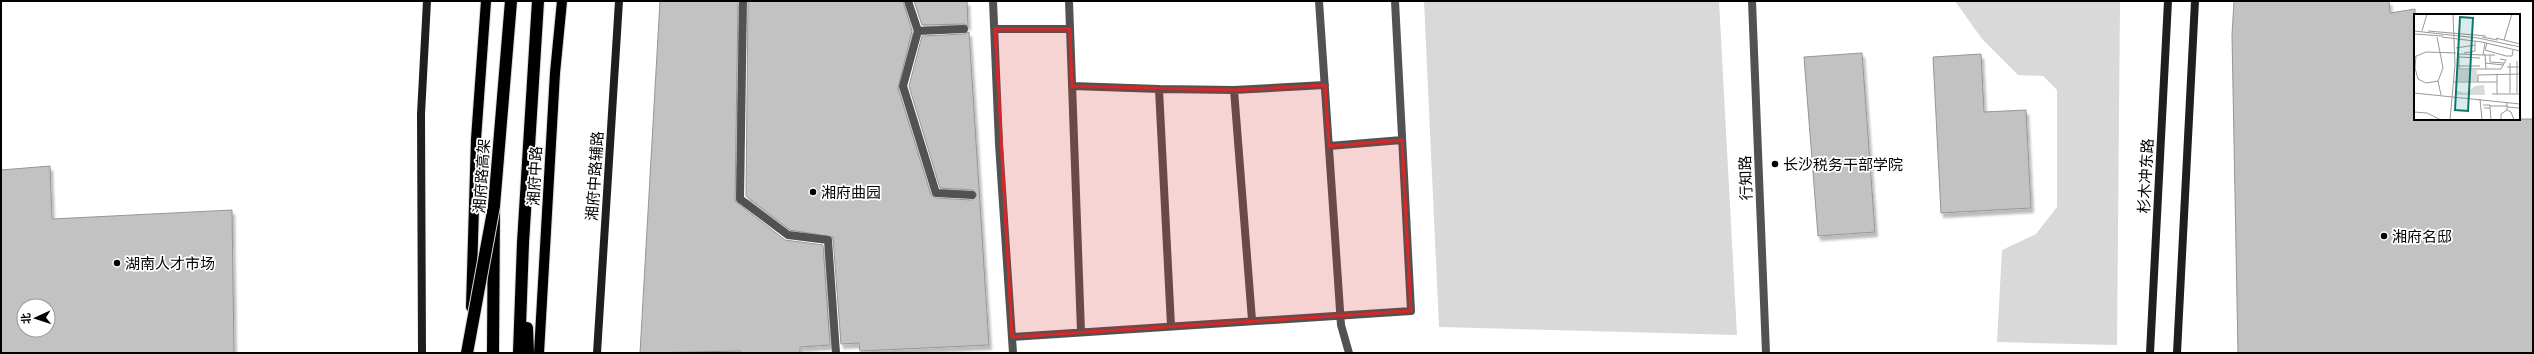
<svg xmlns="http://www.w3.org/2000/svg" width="2534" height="354" font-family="'Exo 2','Noto Sans SC',sans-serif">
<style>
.green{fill:#d9d9d9}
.building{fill:#c2c2c2;stroke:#969696;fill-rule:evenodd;filter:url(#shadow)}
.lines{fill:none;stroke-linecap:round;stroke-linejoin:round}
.primary-casing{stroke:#dbdbdb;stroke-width:12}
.highway-casing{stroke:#dbdbdb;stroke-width:14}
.lane{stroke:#525252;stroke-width:8}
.street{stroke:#525252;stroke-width:8}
.secondary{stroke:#1f1f1f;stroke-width:8}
.primary{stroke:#000;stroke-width:10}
.highway{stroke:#000;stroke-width:12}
.highway-bridge-casing{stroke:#dbdbdb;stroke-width:14;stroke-linecap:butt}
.highway-bridge{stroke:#000;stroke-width:12}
.marked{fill:#d62828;fill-opacity:0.2;stroke:#d62828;stroke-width:3;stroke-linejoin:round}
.poi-dot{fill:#000;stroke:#fff;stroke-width:1.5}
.labels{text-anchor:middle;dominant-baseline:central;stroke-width:3.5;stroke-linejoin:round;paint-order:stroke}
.poi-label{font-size:15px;fill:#000;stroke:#fff;text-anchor:start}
.street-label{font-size:15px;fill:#000;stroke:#fff}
.inset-road{fill:none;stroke:#999;stroke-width:1}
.view{fill:#0f766e;fill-opacity:0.15;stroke:#0f766e;stroke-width:2}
.inset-edge{fill:none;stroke:#000;stroke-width:2}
</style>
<defs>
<filter id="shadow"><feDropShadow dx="2.5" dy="4.5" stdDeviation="1" flood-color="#0004"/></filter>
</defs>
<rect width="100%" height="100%" fill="#fff"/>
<path class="green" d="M 1424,1 L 1719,1 L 1737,335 L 1439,327 Z
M 1955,1 L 2120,1 L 2117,345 L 1997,342 L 2002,250 L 2036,234 L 2057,207 L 2057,90 L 2043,76 L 2018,75 L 1982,39 Z"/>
<path class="building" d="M 660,1 L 738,1 L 735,201 L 785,240 L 823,245 L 830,345 L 800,347 L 800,353 L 740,353 L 740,351 L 640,353 Z
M 748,1 L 903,1 L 912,31 L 898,88 L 931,195 L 936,198 L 972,200 L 977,195 L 973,190 L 940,188 L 909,86 L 922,36 L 964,34 L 969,32 L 989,345 L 860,351 L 859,343 L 841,344 L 833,237 L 790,230 L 746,196 Z
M 914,1 L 967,1 L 968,26 L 964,24 L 922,25 Z
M 2234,1 L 2389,1 L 2390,13 L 2415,9 L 2415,119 L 2533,119 L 2533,353 L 2238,353 L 2232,35 Z
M 1862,53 L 1875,232 L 1818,236 L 1804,57 Z
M 1981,54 L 1984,112 L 2026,110 L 2031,208 L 1941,213 L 1933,57 Z
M 50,166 L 52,219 L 232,210 L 234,353 L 1,353 L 1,170 ZM 24,306 L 48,306 L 48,330 L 24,330 Z"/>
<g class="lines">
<defs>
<path id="primary" d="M 471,307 L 476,139 L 486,1
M 539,353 L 555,73 L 562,1"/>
<path id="highway" d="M 527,328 L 528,353
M 493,353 L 494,206 L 511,1
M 519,353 L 523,243 L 538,1"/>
</defs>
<use href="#primary" class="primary-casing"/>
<use href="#highway" class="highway-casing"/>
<path class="lane" d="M 743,1 L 740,199 L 788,235 L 828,240 L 836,353
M 908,1 L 918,31 L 903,86 L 936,193 L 972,195
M 918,31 L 964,29"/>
<path class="street" d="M 993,1 L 999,144 L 1013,353
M 1069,1 L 1081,332
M 1319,1 L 1341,325 L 1349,353
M 1752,1 L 1766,353
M 995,29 L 1070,29
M 1072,86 L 1159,89 L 1171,326
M 1159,89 L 1234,90 L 1325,85
M 1234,90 L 1252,320
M 1329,146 L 1402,140
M 1012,337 L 1411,311 L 1395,1"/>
<path class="secondary" d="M 422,353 L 421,114 L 427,1
M 597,353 L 619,1
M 2150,353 L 2168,1
M 2177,353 L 2195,1"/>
<use href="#primary" class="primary"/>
<use href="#highway" class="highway"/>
<defs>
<path id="highway-bridge" d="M 467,353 L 494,206"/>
</defs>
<use href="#highway-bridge" class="highway-bridge-casing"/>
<use href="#highway-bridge" class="highway-bridge"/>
</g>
<path class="marked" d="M 995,29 L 1070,29 L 1072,86 L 1234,90 L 1325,85 L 1329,146 L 1402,140 L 1411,311 L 1012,337 Z"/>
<g class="poi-dot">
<circle cx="1775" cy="164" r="4"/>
<circle cx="813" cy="192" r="4"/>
<circle cx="2384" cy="236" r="4"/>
<circle cx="117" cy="263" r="4"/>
</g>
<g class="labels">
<g class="poi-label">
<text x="1783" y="164">长沙税务干部学院</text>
<text x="821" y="192">湘府曲园</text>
<text x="2392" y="236">湘府名邸</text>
<text x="125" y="263">湖南人才市场</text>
</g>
<g class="street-label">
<text transform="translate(481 176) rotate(-86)">湘府路高架</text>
<text transform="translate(534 176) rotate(-87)">湘府中路</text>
<text transform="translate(594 176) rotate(-86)">湘府中路辅路</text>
<text transform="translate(2145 176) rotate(-87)">杉木冲东路</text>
<text transform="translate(1745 178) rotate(-92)">行知路</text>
</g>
</g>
<g transform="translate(2414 14)">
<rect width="106" height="106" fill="#fff"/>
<path d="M 44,56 L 63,56 L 64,67 L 43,67 ZM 70,71 L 71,81 L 42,81 L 43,77 L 52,79 L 61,72 Z" fill="#d9d9d9"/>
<path class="inset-road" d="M 0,17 L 64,24 L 106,33M 8,17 L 13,0M 14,17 L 72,22M 0,20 L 29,22M 28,23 L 68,28 L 106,37M 68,23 L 84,26M 82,24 L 106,30M 90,26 L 98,0M 71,29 L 69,41 L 81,41M 73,29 L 71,36 L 92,42 L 98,42 L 99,36M 42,34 L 61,31 L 61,27M 50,39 L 61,37 L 61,31M 45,40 L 45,55 L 87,55 L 92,46 L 86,45M 45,40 L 69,41M 71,40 L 72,55M 76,41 L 76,48 L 90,49M 2,42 L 1,54 L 4,65 L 12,69 L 24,67 L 29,54 L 23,23M 0,43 L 12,38 L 42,39M 45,43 L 66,44M 103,47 L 103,79M 71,49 L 89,51M 96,49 L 96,79M 45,52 L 66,52M 93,53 L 106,53M 83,60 L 83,80M 24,67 L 27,81M 40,68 L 83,68M 64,68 L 64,61 L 106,60M 0,79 L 106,90M 78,80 L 106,80M 66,85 L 68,106M 69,91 L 76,91 L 76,94 L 70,94M 76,92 L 93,92M 93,93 L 105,94M 76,94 L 77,106M 93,96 L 97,98 L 100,106M 0,98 L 13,99 L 27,106M 36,106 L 41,51 L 39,0M 87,106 L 87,100 L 93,96 L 93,88"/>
<path class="view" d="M 46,3 L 59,4 L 54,97 L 41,96 Z"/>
<rect width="106" height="106" class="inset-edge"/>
</g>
<rect width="2534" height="354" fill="none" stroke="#000000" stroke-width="4"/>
<g transform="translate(36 318) rotate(267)"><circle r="19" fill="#ffffff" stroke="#999999"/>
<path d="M0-3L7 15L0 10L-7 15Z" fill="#000000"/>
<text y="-6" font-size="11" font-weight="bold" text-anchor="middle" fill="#000000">北</text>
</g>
</svg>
